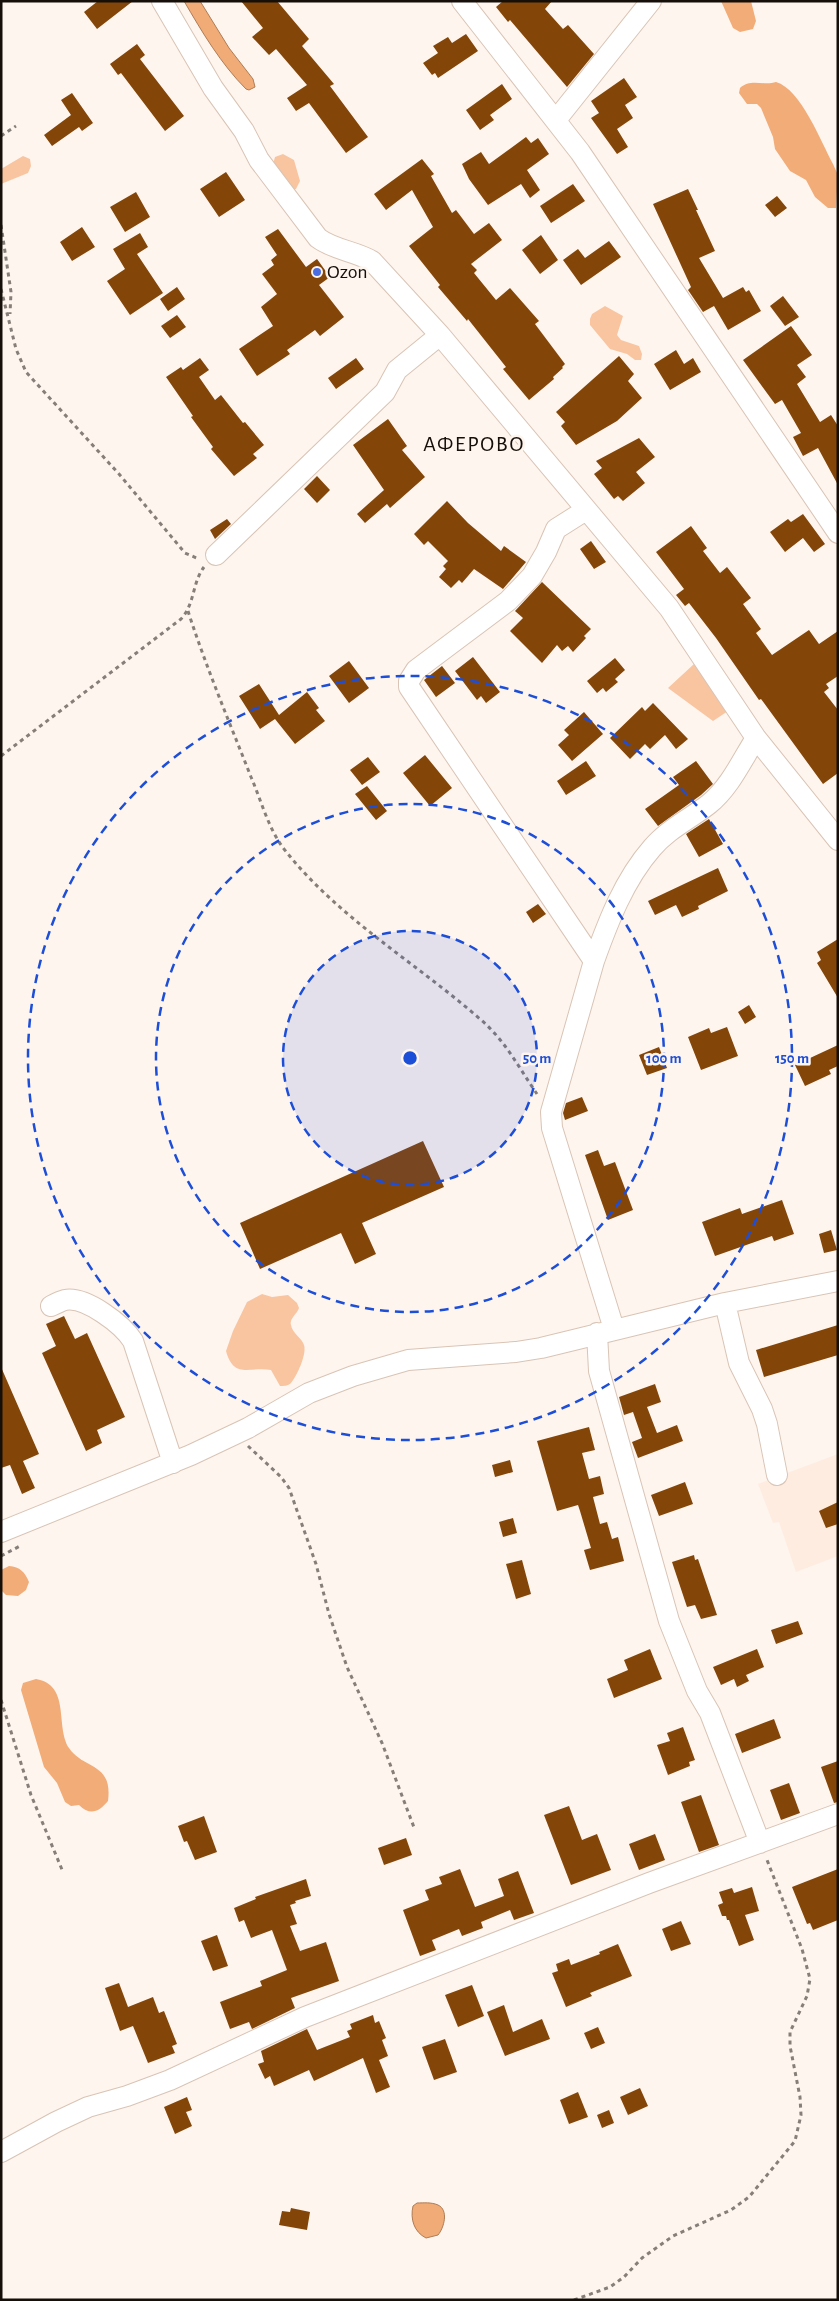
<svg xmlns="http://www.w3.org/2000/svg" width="839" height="2301" font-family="'Alegreya Sans',sans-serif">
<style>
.built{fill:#feece0}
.green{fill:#f8c5a0}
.forest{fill:#f2ac77}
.water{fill:#f1ab76;stroke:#af7c55}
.building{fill:#844608}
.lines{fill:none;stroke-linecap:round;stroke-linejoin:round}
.minor-casing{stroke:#d9c4b5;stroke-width:22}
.path{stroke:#867e78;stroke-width:3;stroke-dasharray:4 4;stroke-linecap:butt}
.minor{stroke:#fff;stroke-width:20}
.ring{fill:none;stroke:#1d4ed8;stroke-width:2.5;stroke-dasharray:9 6}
.poi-dot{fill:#4a6ee2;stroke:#fef5ef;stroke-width:2}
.labels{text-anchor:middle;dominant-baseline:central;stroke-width:5;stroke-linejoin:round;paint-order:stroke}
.poi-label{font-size:20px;fill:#150e09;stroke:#fef5ef;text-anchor:start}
.quarter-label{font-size:22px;letter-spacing:1px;fill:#150e09;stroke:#fef5ef}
.centre{fill:#1d4ed8;stroke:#fef5ef;stroke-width:2.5}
.ring-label{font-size:15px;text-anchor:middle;font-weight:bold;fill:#1d4ed8;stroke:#fef5ef;stroke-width:5;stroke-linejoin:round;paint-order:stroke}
</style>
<rect width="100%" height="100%" fill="#fef5ef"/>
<path class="built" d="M 838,1454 L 838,1556 L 796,1572 L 779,1522 L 773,1523 L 758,1484 Z"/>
<path class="green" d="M 283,154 L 294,160 L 300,181 L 296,189 L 293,190 L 273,164 L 275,157 Z
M 23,156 L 30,159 L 31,166 L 28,173 L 1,184 L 1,169 Z
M 605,306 L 623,316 L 617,335 L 621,340 L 639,346 L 642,354 L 641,360 L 635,360 L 627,354 L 610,349 L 590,325 L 590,319 L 592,314 Z
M 694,664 L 728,711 L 713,721 L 668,688 Z
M 262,1294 L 272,1297 L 288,1295 L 297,1303 L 299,1308 C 297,1314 289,1319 291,1325 C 292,1333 302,1338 304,1345 C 307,1354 297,1376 291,1383 C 288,1386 284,1386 280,1386 L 271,1370 C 250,1366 234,1380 226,1351 L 233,1331 L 247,1302 Z"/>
<path class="forest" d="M 721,1 L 751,1 L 756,21 L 753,29 L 740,32 L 733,28 Z
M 776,82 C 801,89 821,142 833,164 L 838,175 L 836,208 L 828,208 L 815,197 L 806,180 L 790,171 L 775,149 L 773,137 L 761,108 L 757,104 L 747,104 L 739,93 L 740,88 C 750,78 764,86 776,82 Z
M 9,1566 C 20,1567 25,1572 29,1582 L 26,1590 L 18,1596 L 6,1595 L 1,1590 L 1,1570 Z
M 36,1679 C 71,1685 55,1726 69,1748 C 84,1770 113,1762 108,1801 C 99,1812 90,1816 79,1805 L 71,1806 L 65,1802 L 57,1783 L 44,1767 L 21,1690 L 23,1683 Z"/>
<path class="water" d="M 184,1 L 200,1 L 229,48 L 253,79 L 255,87 L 249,90 L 246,89 C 221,64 202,32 184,1 Z
M 417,2203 C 424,2203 431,2202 438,2205 C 449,2210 444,2228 438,2235 L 426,2238 C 414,2232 410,2219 413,2206 Z"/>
<path class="building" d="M 98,1 L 133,1 L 97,29 L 84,12 Z
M 241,1 L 277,1 L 309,39 L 302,46 L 334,84 L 330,86 L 368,137 L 346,153 L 309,103 L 296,111 L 287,98 L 307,85 L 276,49 L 269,55 L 252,37 L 263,28 Z
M 503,1 L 552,1 L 545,9 L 563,29 L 568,25 L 594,54 L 567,87 L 510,20 L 508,22 L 496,7 Z
M 466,34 L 478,51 L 438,78 L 435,73 L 432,75 L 423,63 L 438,53 L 433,46 L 448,37 L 452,43 Z
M 137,44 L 145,55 L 140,59 L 184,116 L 165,131 L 121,73 L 118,75 L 110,64 Z
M 624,78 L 637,97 L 625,105 L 633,118 L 617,129 L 628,147 L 617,154 L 591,118 L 599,113 L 591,101 Z
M 502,84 L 512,99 L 490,115 L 494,120 L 480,130 L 466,110 Z
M 72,93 L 93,123 L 82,131 L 79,127 L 52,146 L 44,135 L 71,115 L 61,100 Z
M 526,137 L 531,143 L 538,138 L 549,154 L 527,170 L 540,190 L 530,198 L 521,184 L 488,205 L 469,179 L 462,164 L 481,152 L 489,164 Z
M 422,159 L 434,174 L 431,176 L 452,213 L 456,210 L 474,234 L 489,223 L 502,240 L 471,264 L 477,270 L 474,273 L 496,300 L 510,288 L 539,321 L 535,324 L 565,364 L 562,367 L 563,368 L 553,377 L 554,379 L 529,400 L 503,369 L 506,367 L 468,319 L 467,321 L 438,287 L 440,285 L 409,246 L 433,227 L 412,190 L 386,210 L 374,194 Z
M 226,172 L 245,200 L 219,217 L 200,189 Z
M 573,184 L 585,201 L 551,223 L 540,206 Z
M 688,189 L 698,210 L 696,210 L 715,251 L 699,258 L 723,298 L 743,287 L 746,292 L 749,290 L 761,311 L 728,330 L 714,306 L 703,312 L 688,290 L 691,287 L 653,204 Z
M 136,192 L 150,217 L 125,232 L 110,207 Z
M 777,196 L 787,208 L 775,217 L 765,205 Z
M 82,227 L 95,247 L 72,261 L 60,242 Z
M 278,229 L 306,267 L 317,259 L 330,277 L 319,285 L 344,317 L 320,336 L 315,330 L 287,350 L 290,354 L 257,376 L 239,349 L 273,326 L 261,307 L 277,294 L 262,274 L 274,265 L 271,260 L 277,255 L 265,237 Z
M 140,233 L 148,247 L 137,254 L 163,293 L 130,315 L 107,281 L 125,269 L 113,249 Z
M 541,235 L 558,260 L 540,274 L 522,250 Z
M 609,241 L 621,257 L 581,285 L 563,260 L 578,249 L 585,258 Z
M 177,287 L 185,299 L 168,311 L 160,299 Z
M 783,296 L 799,317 L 785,326 L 770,306 Z
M 177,315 L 186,327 L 170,338 L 161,326 Z
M 791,326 L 812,355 L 797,365 L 806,377 L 797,384 L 820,422 L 831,415 L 838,426 L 838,485 L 818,448 L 803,456 L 793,437 L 801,433 L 782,400 L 775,404 L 743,360 Z
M 676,350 L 684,364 L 693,358 L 701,372 L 670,390 L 654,364 Z
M 619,356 L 634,374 L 628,381 L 642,398 L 617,421 L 576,445 L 561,426 L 565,422 L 556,412 Z
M 200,358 L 209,370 L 199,377 L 215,400 L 221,395 L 243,423 L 245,422 L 264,445 L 253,454 L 257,458 L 234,476 L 211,449 L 213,447 L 191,417 L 193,416 L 166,377 L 181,367 L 183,370 Z
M 356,358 L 364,369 L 336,389 L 328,378 Z
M 388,419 L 407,446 L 402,450 L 425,477 L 390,508 L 387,504 L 365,523 L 357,514 L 384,490 L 353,445 Z
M 639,438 L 655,457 L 636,472 L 645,483 L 623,501 L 618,496 L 614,499 L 594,474 L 602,468 L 596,461 Z
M 317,476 L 330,490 L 317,503 L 304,489 Z
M 447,501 L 468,523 L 501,551 L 504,546 L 526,562 L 503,589 L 474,569 L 462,583 L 459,580 L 451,588 L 439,577 L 446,569 L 443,566 L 448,561 L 428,541 L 424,545 L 414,534 Z
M 803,514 L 825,544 L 814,552 L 803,538 L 785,552 L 770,532 L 788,519 L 791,522 Z
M 227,519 L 231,524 L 215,539 L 210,530 Z
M 691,526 L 707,548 L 703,551 L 720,573 L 727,567 L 751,598 L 743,604 L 761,629 L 756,633 L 772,655 L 809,630 L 819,644 L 838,631 L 838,676 L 826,684 L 829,688 L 824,692 L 838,710 L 838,773 L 823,784 L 761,699 L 759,700 L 716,638 L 689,603 L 685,606 L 676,595 L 684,589 L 656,552 Z
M 591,541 L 606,562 L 594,569 L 580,549 Z
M 542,582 L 591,629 L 584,636 L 586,638 L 573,652 L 568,646 L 562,651 L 557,645 L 542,663 L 510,631 L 523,618 L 515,611 Z
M 473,657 L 500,692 L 486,703 L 481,696 L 477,700 L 455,671 Z
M 615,658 L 625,670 L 615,679 L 618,682 L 606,692 L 603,688 L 597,693 L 587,681 Z
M 349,661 L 369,688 L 349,703 L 329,676 Z
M 442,666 L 455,683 L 436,697 L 424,680 Z
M 259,684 L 279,715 L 307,692 L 319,708 L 316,710 L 325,721 L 295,744 L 275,719 L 260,729 L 239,696 Z
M 653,703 L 688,739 L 676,749 L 665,735 L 650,749 L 645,744 L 630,759 L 610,738 L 642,707 L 645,711 Z
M 584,712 L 603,734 L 572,761 L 558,745 L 569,735 L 564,730 Z
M 425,755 L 452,788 L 430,806 L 403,773 Z
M 368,757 L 380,772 L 362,785 L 350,770 Z
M 586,761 L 596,776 L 566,795 L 557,781 Z
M 696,761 L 713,784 L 701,795 L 658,826 L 645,809 L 679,785 L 673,777 Z
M 367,786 L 387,811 L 376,820 L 355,794 Z
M 709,819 L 723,844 L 699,857 L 686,834 Z
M 718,868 L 728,891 L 698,906 L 699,909 L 682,917 L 676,905 L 655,915 L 648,901 Z
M 538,904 L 546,914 L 533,923 L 526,912 Z
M 838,939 L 838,998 L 817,963 L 821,960 L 817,952 Z
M 749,1005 L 756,1017 L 745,1024 L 738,1012 Z
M 727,1027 L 738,1056 L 701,1070 L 688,1037 L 709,1028 L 711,1033 Z
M 838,1045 L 838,1066 L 829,1070 L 831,1074 L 805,1086 L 795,1065 Z
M 659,1047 L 667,1068 L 647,1075 L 639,1055 Z
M 582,1097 L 588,1111 L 565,1120 L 563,1113 L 566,1103 Z
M 423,1141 L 444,1187 L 362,1223 L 376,1254 L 355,1264 L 341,1233 L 260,1269 L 240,1223 Z
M 598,1150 L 604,1166 L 615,1162 L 633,1210 L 608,1220 L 585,1155 Z
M 782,1200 L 794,1234 L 774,1241 L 772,1236 L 715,1256 L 702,1222 L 740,1208 L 742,1214 Z
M 831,1230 L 837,1250 L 824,1253 L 819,1234 Z
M 64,1316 L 75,1339 L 87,1333 L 125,1417 L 97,1430 L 102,1443 L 86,1451 L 42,1353 L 56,1346 L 46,1324 Z
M 838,1325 L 838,1355 L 764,1377 L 756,1350 Z
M 1,1367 L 39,1454 L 23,1461 L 35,1488 L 22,1494 L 10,1465 L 1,1468 Z
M 655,1384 L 661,1402 L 647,1407 L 657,1433 L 677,1425 L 683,1441 L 638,1458 L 632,1442 L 642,1438 L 633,1412 L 624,1415 L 619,1397 Z
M 589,1427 L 595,1450 L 582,1453 L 589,1479 L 600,1476 L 604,1494 L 593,1497 L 600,1524 L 607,1522 L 612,1539 L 618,1537 L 624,1561 L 590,1570 L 584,1550 L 591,1548 L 580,1511 L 578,1505 L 557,1511 L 537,1441 Z
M 510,1460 L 513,1472 L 495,1477 L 492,1465 Z
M 685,1482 L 693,1504 L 659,1516 L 651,1495 Z
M 838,1502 L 838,1524 L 826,1528 L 819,1511 Z
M 513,1518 L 517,1533 L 503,1537 L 499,1522 Z
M 694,1555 L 695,1560 L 698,1559 L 717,1615 L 701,1619 L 695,1605 L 687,1607 L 672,1562 Z
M 522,1560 L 531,1594 L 516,1599 L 506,1564 Z
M 798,1621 L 803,1634 L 776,1644 L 771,1630 Z
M 650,1649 L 662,1679 L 614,1698 L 607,1679 L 628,1670 L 624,1660 Z
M 757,1649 L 764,1667 L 746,1675 L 749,1681 L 737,1687 L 734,1679 L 721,1685 L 713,1667 Z
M 774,1719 L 781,1738 L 742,1753 L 735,1734 Z
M 683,1727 L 695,1760 L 689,1762 L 690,1766 L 668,1775 L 657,1745 L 670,1741 L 667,1733 Z
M 838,1761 L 838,1802 L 834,1803 L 821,1767 Z
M 789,1783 L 800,1813 L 781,1820 L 770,1790 Z
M 701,1795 L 719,1845 L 699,1852 L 681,1802 Z
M 569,1806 L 582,1840 L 597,1834 L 611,1870 L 571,1885 L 544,1815 Z
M 204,1816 L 217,1852 L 195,1860 L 187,1841 L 184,1842 L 178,1826 Z
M 655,1834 L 665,1860 L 639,1870 L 629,1844 Z
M 406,1838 L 412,1855 L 384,1865 L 378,1848 Z
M 460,1869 L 475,1907 L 504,1896 L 498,1879 L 518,1871 L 534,1913 L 514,1920 L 510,1910 L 481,1922 L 483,1928 L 462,1936 L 459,1929 L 432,1940 L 436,1950 L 420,1956 L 403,1910 L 429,1900 L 425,1890 L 442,1884 L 439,1877 Z
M 838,1869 L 838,1920 L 813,1930 L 810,1923 L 807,1924 L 792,1887 Z
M 306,1879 L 311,1896 L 295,1901 L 296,1903 L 290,1905 L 297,1924 L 290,1926 L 300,1951 L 326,1942 L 339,1981 L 291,1998 L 295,2008 L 252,2029 L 249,2022 L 230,2029 L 220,2002 L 262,1986 L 260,1981 L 287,1970 L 272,1930 L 251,1938 L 244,1920 L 239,1922 L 234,1908 L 256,1899 L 255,1897 Z
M 752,1887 L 759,1911 L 745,1915 L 754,1940 L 739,1946 L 729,1920 L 727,1920 L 726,1916 L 722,1916 L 718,1905 L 723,1903 L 719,1892 L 732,1888 L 734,1893 Z
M 681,1921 L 691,1944 L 671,1951 L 662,1929 Z
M 217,1935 L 228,1966 L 213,1971 L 201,1941 Z
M 618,1944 L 632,1976 L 590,1993 L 592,1996 L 566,2007 L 552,1973 L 558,1971 L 556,1964 L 569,1959 L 571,1965 L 600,1954 L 599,1952 Z
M 119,1983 L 128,2007 L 153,1997 L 159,2013 L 164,2011 L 177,2044 L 172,2046 L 175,2053 L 148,2063 L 133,2026 L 120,2031 L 105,1988 Z
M 472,1985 L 484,2016 L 458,2027 L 445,1995 Z
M 504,2005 L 513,2032 L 542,2019 L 550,2039 L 505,2056 L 487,2012 Z
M 373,2015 L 375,2023 L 379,2021 L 386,2038 L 382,2040 L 388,2056 L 379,2060 L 390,2087 L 376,2093 L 363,2058 L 314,2081 L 309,2070 L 274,2086 L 270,2076 L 265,2079 L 258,2064 L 264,2062 L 261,2051 L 307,2029 L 317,2050 L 350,2037 L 347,2031 L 352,2029 L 350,2024 Z
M 598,2027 L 605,2043 L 591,2049 L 584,2033 Z
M 445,2039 L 457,2072 L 434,2080 L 422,2047 Z
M 640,2088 L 648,2106 L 628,2115 L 620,2097 Z
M 578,2092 L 588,2117 L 569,2124 L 560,2100 Z
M 187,2097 L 192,2110 L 186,2112 L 192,2126 L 175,2134 L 164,2107 Z
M 609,2110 L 614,2123 L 602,2128 L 597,2115 Z
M 291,2208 L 310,2212 L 307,2230 L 279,2225 L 282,2211 L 290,2212 Z"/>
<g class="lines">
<defs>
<path id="minor" d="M 162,1 L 213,88 L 244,131 L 259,160 L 318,238 C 334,250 355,251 372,261 L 440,335 L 669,608 L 756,738 L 838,840
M 462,1 L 580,152 L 838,533
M 556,120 L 651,1
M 586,510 L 556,529 L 546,552 L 532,576 L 508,601 L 416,670 L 409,681 L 409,687 L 594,961 C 608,922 624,880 652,848 C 668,829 690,819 709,804 C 730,787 742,760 756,738
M 216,555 L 385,392 L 397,370 L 440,335
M 594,961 L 551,1112 L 552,1128 L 614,1329
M 725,1303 L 739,1363 L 762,1409 L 767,1424 L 777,1475
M 51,1306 C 55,1304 61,1301 65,1300 C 86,1296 123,1325 133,1341 L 173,1463
M 597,1333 L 599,1371 L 669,1621 L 697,1691 L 710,1713 L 760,1843
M 1,1532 L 191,1455 L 248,1428 L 309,1393 L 353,1376 L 408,1360 L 516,1352 L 541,1348 L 725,1303 L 838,1281
M 1,2152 L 56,2122 L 88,2107 L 127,2096 L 170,2080 L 305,2017 L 649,1883 L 838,1814"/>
</defs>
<use href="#minor" class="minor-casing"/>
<path class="path" d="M 1,136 L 16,126
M 1,225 L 11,292 L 10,314
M 1,289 L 16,349 L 26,372 L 119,474 L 185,553 L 199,559
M 188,611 C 206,667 229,721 251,777 C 261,800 268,828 284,849 C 338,918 415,962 480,1019 C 505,1040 519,1068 537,1094
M 1,756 L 181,619 C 195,604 192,583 204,567
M 248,1446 L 281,1477 L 289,1488 L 316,1564 L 329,1614 L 347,1667 L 382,1743 L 415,1830
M 1,1556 L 20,1546
M 1,1700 L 31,1795 L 63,1872
M 574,2300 L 610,2287 L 624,2277 L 642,2258 L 673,2236 L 731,2210 L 749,2197 L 795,2141 L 801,2115 L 800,2097 L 790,2046 L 790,2032 L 807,1996 L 810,1979 L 802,1949 L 767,1860"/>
<use href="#minor" class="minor"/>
</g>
<circle cx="410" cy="1058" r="127" fill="#1d4ed8" fill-opacity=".12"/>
<g class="ring">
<circle cx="410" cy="1058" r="127"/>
<circle cx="410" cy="1058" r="254"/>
<circle cx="410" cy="1058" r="382"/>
</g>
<circle class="poi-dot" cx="317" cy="272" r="5"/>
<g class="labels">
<g class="poi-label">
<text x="327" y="272">Ozon</text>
</g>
<g class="quarter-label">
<text x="474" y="444">АФЕРОВО</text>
</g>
</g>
<circle cx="410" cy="1058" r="8" class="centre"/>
<g class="ring-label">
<text x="537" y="1063">50 m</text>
<text x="664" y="1063">100 m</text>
<text x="792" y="1063">150 m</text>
</g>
<rect width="839" height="2301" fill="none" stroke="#150e09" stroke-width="5"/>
</svg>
